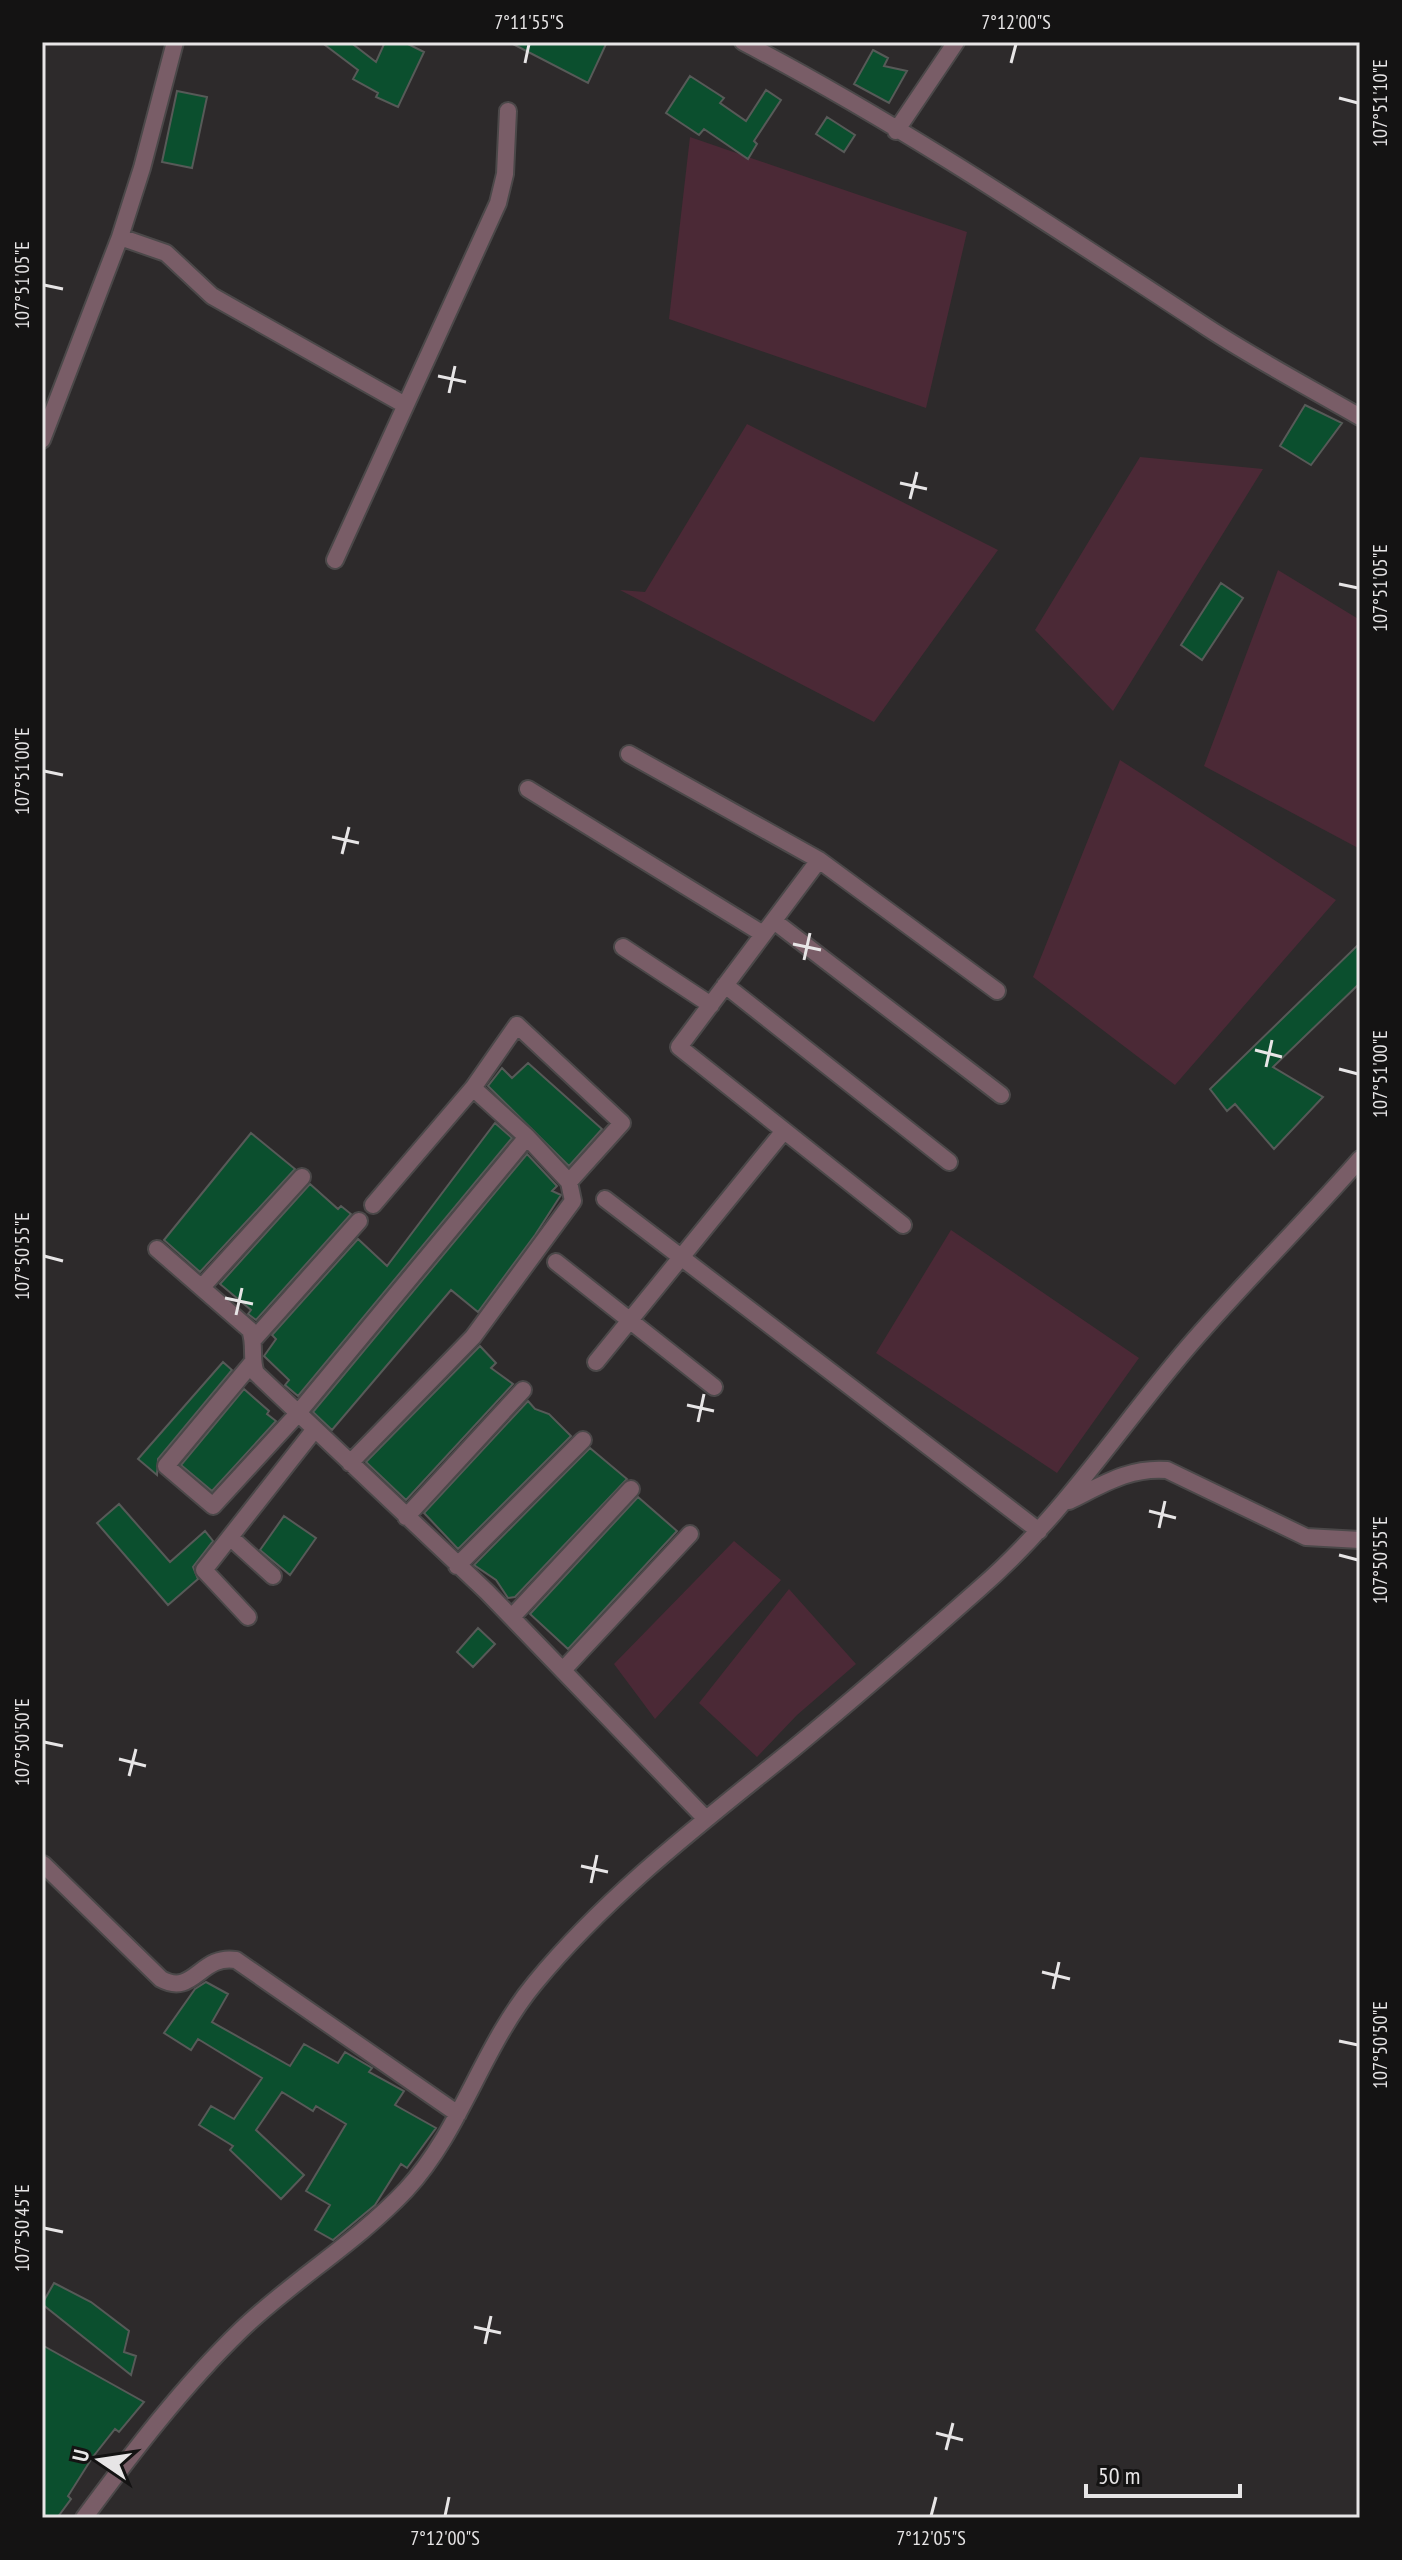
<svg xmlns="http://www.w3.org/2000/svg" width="1402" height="2560" font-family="'PT Sans Narrow',sans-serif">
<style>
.green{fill:#4b2936}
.building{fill:#0b4f2e;stroke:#575a58;stroke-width:2}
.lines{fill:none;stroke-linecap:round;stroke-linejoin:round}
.street-casing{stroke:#4b4849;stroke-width:20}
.street{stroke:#795d67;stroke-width:16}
.ticks{fill:none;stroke:#e7e5e6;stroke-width:3}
.neatline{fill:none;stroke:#e7e5e6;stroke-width:3}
.ticks-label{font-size:20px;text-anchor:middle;fill:#e7e5e6}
</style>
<rect width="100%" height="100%" fill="#2d2a2b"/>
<path class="green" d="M 690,137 L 967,232 L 926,408 L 669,319 Z
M 747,424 L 998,550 L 874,722 L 620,590 L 645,592 Z
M 1140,457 L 1263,469 L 1113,711 L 1035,630 Z
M 1278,570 L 1360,620 L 1360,849 L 1204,766 Z
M 1120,760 L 1336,900 L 1175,1085 L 1033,977 Z
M 951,1230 L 1139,1358 L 1057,1473 L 876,1353 Z
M 734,1541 L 781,1580 L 655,1719 L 614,1664 Z
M 789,1589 L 856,1664 L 797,1715 L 757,1757 L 699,1703 Z"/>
<path class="building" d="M 321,42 L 350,42 L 376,62 L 385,42 L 404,42 L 424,52 L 398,107 L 376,97 L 378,93 L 353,79 L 358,70 Z
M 509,42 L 607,42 L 588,83 Z
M 873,50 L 888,58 L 884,66 L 907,71 L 889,103 L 854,84 Z
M 690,76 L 724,98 L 720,103 L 746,121 L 766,90 L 781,100 L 754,141 L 757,144 L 748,159 L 704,129 L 699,135 L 666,113 Z
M 177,91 L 207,97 L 192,168 L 162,162 Z
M 827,117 L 855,135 L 844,152 L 816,134 Z
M 1305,405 L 1342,423 L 1311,465 L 1280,446 Z
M 1221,583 L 1243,598 L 1202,660 L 1181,645 Z
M 1360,943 L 1360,983 L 1273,1067 L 1323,1097 L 1274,1149 L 1235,1104 L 1227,1111 L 1210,1089 Z
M 528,1063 L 602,1129 L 569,1166 L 488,1086 L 502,1068 L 512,1078 Z
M 495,1123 L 512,1138 L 298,1396 L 285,1385 L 289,1380 L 264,1356 L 276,1339 L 272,1335 L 358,1239 L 387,1266 Z
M 251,1133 L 295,1169 L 200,1272 L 164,1240 Z
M 527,1154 L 557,1186 L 552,1191 L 561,1195 L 535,1235 L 478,1312 L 451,1290 L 332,1430 L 313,1412 Z
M 310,1184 L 338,1209 L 341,1206 L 351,1214 L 256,1320 L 248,1314 L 251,1310 L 220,1284 Z
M 480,1346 L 496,1363 L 491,1368 L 513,1384 L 406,1500 L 366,1462 Z
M 223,1362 L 232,1370 L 158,1459 L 157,1475 L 138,1459 Z
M 244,1389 L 269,1411 L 267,1414 L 276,1421 L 212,1491 L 181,1465 Z
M 528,1401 L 535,1409 L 549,1414 L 571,1436 L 458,1549 L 424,1513 Z
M 590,1448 L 627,1479 L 515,1597 L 508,1598 L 496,1580 L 474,1565 Z
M 638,1497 L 677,1531 L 568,1649 L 530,1614 Z
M 119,1504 L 170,1562 L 205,1531 L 213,1541 L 193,1567 L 198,1579 L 168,1605 L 97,1523 Z
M 284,1516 L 316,1538 L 290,1575 L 260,1550 Z
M 478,1628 L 495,1644 L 473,1667 L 457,1652 Z
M 206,1982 L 228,1994 L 212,2022 L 290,2066 L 304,2044 L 338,2063 L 345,2052 L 372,2068 L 369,2072 L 404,2091 L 395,2105 L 436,2128 L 407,2168 L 401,2164 L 375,2205 L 333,2240 L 315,2230 L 330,2205 L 306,2191 L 346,2124 L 316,2106 L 313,2111 L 282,2092 L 256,2130 L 304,2175 L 281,2199 L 230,2150 L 233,2146 L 199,2125 L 211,2106 L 234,2119 L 262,2078 L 198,2039 L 191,2050 L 164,2033 L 195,1989 Z
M 54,2283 L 91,2302 L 129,2331 L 124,2352 L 136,2356 L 131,2375 L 42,2304 Z
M 42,2345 L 144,2402 L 119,2432 L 115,2429 L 92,2458 L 68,2496 L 71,2499 L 57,2518 L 42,2518 Z"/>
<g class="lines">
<defs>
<path id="street" d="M 743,42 C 904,126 1056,229 1208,328 C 1257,360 1310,388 1360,417
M 896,131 L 956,42
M 120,237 L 166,253 L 212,296 L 405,405
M 42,440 L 120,237 L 142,168 L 175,42
M 335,560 L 498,203 L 505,174 L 508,111
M 629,754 L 819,860 L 997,991
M 528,789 L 763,934
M 819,860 L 679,1047 L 903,1225
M 774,921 L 1001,1095
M 623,947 L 711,1005
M 725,985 L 949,1162
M 473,1088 L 517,1025 L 622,1123 L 569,1182
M 605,1199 L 1039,1531
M 373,1205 L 473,1088 L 527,1137
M 157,1249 L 250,1330 C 256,1345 250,1359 256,1373 L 487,1592 L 705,1818
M 556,1262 L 714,1387
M 202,1287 L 302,1177
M 254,1339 L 359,1221
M 596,1362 L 783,1132
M 252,1363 L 166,1466 L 213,1506 L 292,1420
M 298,1413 L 527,1137 L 569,1182 L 573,1201 L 473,1337 L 350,1463
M 1069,1501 C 1102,1485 1129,1467 1167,1470 L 1306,1537 L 1360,1540
M 406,1517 L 523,1390
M 230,1537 L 273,1576
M 457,1566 L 583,1440
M 248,1617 L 204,1570 L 315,1429
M 512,1617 L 631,1489
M 563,1670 L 690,1534
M 43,1864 L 161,1979 C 194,1997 200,1954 236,1960 L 458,2114
M 84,2518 C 132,2453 183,2386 241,2330 C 293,2280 356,2243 406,2190 C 462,2129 482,2047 535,1983 C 609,1893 704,1821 793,1749 C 856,1697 918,1643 979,1589 C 1061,1518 1118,1429 1188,1347 C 1243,1283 1304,1223 1360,1159"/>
</defs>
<use href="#street" class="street-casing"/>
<use href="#street" class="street"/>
</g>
<path class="ticks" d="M 525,63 L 529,44M 1011,63 L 1016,44M 1339,98 L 1358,103M 44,285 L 63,289M 438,376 L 466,382M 449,393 L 455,366M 900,483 L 927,489M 910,499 L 917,472M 1339,584 L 1358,588M 44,771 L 63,775M 332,837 L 359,843M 342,854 L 349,827M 793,944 L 821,950M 804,960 L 810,933M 1255,1050 L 1282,1057M 1266,1067 L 1272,1040M 1339,1069 L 1358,1074M 44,1256 L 63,1261M 225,1298 L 253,1304M 236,1315 L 242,1288M 687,1405 L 714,1411M 698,1422 L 704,1394M 1149,1511 L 1176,1518M 1159,1528 L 1165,1501M 1339,1555 L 1358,1560M 44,1742 L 63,1746M 119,1759 L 146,1766M 129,1776 L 136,1749M 581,1866 L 608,1872M 591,1883 L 597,1855M 1042,1972 L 1070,1979M 1053,1989 L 1059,1962M 1339,2041 L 1358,2045M 44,2228 L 63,2232M 474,2327 L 501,2333M 485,2344 L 491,2316M 936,2433 L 963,2440M 946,2450 L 953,2423M 445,2516 L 449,2497M 931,2516 L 936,2497"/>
<rect width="1402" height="2560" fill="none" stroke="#141313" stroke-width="88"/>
<g transform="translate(100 2460) rotate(283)" stroke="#141313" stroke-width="6" paint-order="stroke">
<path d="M0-6L14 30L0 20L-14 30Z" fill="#e7e5e6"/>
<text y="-12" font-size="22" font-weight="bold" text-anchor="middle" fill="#e7e5e6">U</text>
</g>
<path d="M1086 2484v12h154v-12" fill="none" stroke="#e7e5e6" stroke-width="4"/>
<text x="1098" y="2484" font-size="24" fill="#e7e5e6" stroke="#141313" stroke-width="6" paint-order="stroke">50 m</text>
<rect x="44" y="44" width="1314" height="2472" class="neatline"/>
<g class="ticks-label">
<text x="529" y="29">7°11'55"S</text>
<text x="1016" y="29">7°12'00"S</text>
<text transform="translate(1380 103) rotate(-90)" y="7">107°51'10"E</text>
<text transform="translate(22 285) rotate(-90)" y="7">107°51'05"E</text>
<text transform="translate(1380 588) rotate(-90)" y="7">107°51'05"E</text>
<text transform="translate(22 771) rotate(-90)" y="7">107°51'00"E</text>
<text transform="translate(1380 1074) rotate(-90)" y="7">107°51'00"E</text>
<text transform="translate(22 1256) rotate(-90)" y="7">107°50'55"E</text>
<text transform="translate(1380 1560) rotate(-90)" y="7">107°50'55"E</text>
<text transform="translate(22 1742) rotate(-90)" y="7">107°50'50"E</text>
<text transform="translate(1380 2045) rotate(-90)" y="7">107°50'50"E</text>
<text transform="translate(22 2228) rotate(-90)" y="7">107°50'45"E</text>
<text x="445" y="2545">7°12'00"S</text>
<text x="931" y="2545">7°12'05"S</text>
</g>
</svg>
